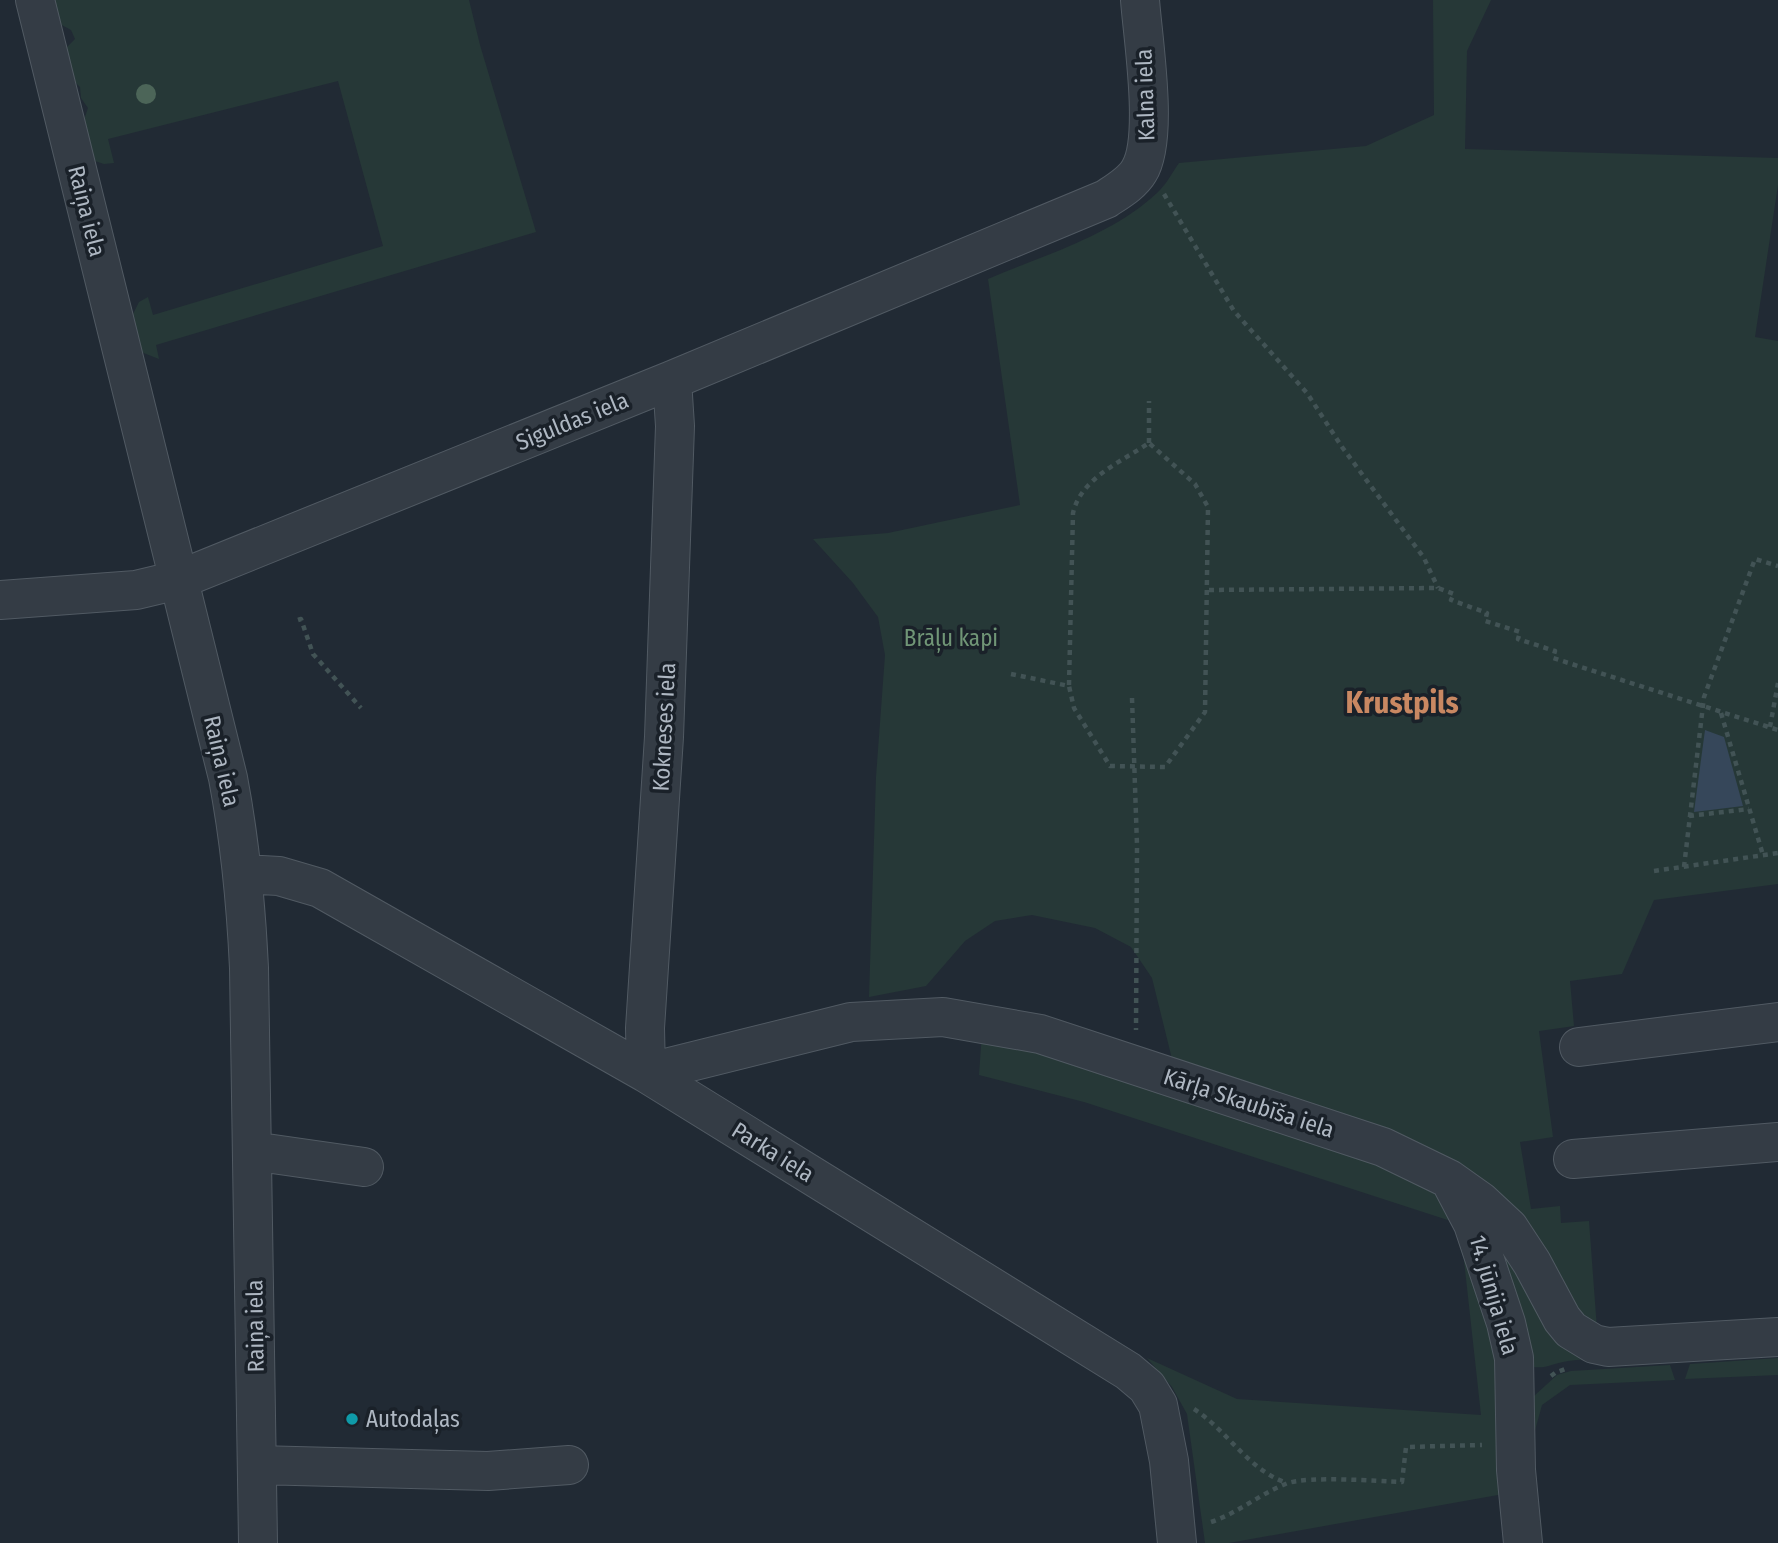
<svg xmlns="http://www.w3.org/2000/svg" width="1778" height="1543" font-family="'Fira Sans Condensed',sans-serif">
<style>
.green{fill:#263837}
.water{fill:#36475a}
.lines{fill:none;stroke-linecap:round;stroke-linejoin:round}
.minor-casing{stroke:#515a63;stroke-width:40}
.path{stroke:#425355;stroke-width:4.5;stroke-dasharray:5 5;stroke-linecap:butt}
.minor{stroke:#343c45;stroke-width:38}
.tree{fill:#4c6558}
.culture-dot{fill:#0f9aa8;stroke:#1a2129;stroke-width:2.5}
.labels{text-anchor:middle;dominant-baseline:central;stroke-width:7;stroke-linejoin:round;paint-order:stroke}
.street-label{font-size:23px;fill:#aeb7c2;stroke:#1a2129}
.park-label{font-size:23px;fill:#709576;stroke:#1a2129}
.poi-label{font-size:23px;fill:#aeb7c2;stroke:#1a2129;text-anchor:start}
.district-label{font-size:30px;font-weight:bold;fill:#c98862;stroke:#1a2129}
</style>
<rect width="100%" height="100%" fill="#212a34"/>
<path class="green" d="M 52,0 L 469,0 L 480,45 L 536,232 L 156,345 L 159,359 L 141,352 L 132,316 L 139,302 L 148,297 L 153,315 L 383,246 L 338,81 L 108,139 L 114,163 L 104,164 L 92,160 L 83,123 L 88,108 L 81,98 L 80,87 L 71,78 L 65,49 L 75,39 L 71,30 L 58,23 Z
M 1433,0 L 1491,0 L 1467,51 L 1465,149 L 1778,158 L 1778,185 L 1755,337 L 1778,341 L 1778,884 L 1654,900 L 1622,974 L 1570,981 L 1574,1026 L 1539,1031 L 1553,1137 L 1520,1142 L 1531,1209 L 1560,1206 L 1561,1223 L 1589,1221 L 1597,1329 L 1588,1325 L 1517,1220 L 1175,1071 L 1152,978 L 1131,947 L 1095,928 L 1032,915 L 995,921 L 965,941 L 926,986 L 869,997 L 876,777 L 885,655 L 878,617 L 853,583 L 813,539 L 888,533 L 1020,505 L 988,279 C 1044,255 1111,236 1157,193 C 1166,185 1172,173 1179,163 L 1366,146 L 1434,115 Z
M 982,1033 L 1017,1040 L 1063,1054 L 1113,1074 L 1398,1168 L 1441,1190 L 1455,1206 L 1460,1217 C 1472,1263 1497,1305 1504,1352 C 1511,1399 1502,1446 1509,1493 L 1229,1543 L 1205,1543 L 1187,1414 L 1172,1387 L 1147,1358 L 1237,1399 L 1481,1415 L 1460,1224 L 1084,1102 L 979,1075 Z
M 1489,1228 L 1603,1360 C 1592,1360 1579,1359 1568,1361 C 1548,1364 1546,1371 1523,1365 Z
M 1778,1358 L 1778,1375 L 1685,1379 L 1690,1364 Z
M 1670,1365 L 1675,1380 L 1570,1385 L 1542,1405 L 1531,1445 L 1534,1396 L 1557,1375 L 1571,1371 Z"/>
<path class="water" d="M 1705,730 L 1724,737 L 1743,806 L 1694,812 Z"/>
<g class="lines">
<defs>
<path id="minor" d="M 35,0 L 228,778 C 240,841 246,904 249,968 L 258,1543
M 0,600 L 136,590 L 178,580 L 672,380 L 1106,199 C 1118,191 1132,183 1139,171 C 1159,139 1143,40 1140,0
M 243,874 L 279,876 L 320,888 L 646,1073 L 1128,1371 L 1147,1387 L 1158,1405 L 1169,1461 L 1177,1543
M 1579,1047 L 1778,1022
M 646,1073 L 851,1022 L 943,1017 L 1040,1034 L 1383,1147 L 1449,1179 L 1480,1201 L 1509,1228 L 1532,1263 L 1562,1319 L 1571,1330 L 1594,1344 L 1608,1347 L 1778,1337
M 646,1073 L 645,1028 L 664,737 L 675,426 L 672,380
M 252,1151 L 364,1167
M 1573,1159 L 1778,1142
M 1453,1186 L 1473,1224 L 1506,1323 L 1514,1358 L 1516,1470 L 1523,1543
M 257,1465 L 488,1471 L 569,1465"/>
</defs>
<use href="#minor" class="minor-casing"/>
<path class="path" d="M 1164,194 L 1234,311 L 1307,393 L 1342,447 L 1424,558 L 1438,588
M 1149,443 L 1149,401
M 1209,590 L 1438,588 L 1454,594 L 1451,600 L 1487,613 L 1485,621 L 1520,632 L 1518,639 L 1555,651 L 1553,658 L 1778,730
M 298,620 L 301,619 L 313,654 L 361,708
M 1011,674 L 1069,686 L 1074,708 L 1110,766 L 1165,767 L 1205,712 L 1208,507 L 1195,484 L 1149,443
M 1069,685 L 1073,513 C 1081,478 1121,462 1149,443
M 1132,698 L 1137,845 L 1136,1030
M 1721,713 L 1763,855
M 1770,727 L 1778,683
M 1689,816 L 1749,809
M 1684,867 L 1704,697 L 1755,559 L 1778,566
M 1654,871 L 1778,853
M 1551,1376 L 1555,1373 L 1568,1368
M 1194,1409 C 1228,1431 1248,1470 1287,1483
M 1211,1522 C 1238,1513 1261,1493 1288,1483 C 1310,1476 1377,1481 1402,1482 L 1406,1447 L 1482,1445"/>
<use href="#minor" class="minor"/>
</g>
<circle class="tree" cx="146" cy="94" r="10"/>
<circle class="culture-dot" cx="352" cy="1419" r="7"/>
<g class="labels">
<g class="street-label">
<text transform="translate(1145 95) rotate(-92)">Kalna iela</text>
<text transform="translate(87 211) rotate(76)">Raiņa iela</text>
<text transform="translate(572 421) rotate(-22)">Siguldas iela</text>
<text transform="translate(664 727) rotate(-87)">Kokneses iela</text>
<text transform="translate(222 761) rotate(77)">Raiņa iela</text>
<text transform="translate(1249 1103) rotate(18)">Kārļa Skaubīša iela</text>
<text transform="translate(773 1152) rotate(32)">Parka iela</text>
<text transform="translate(1494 1295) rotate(74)">14. jūnija iela</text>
<text transform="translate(255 1326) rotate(-91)">Raiņa iela</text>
</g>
<g class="park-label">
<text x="951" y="638">Brāļu kapi</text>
</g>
<g class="poi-label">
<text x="366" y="1419">Autodaļas</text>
</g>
<g class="district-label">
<text x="1402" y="703">Krustpils</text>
</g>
</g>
</svg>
